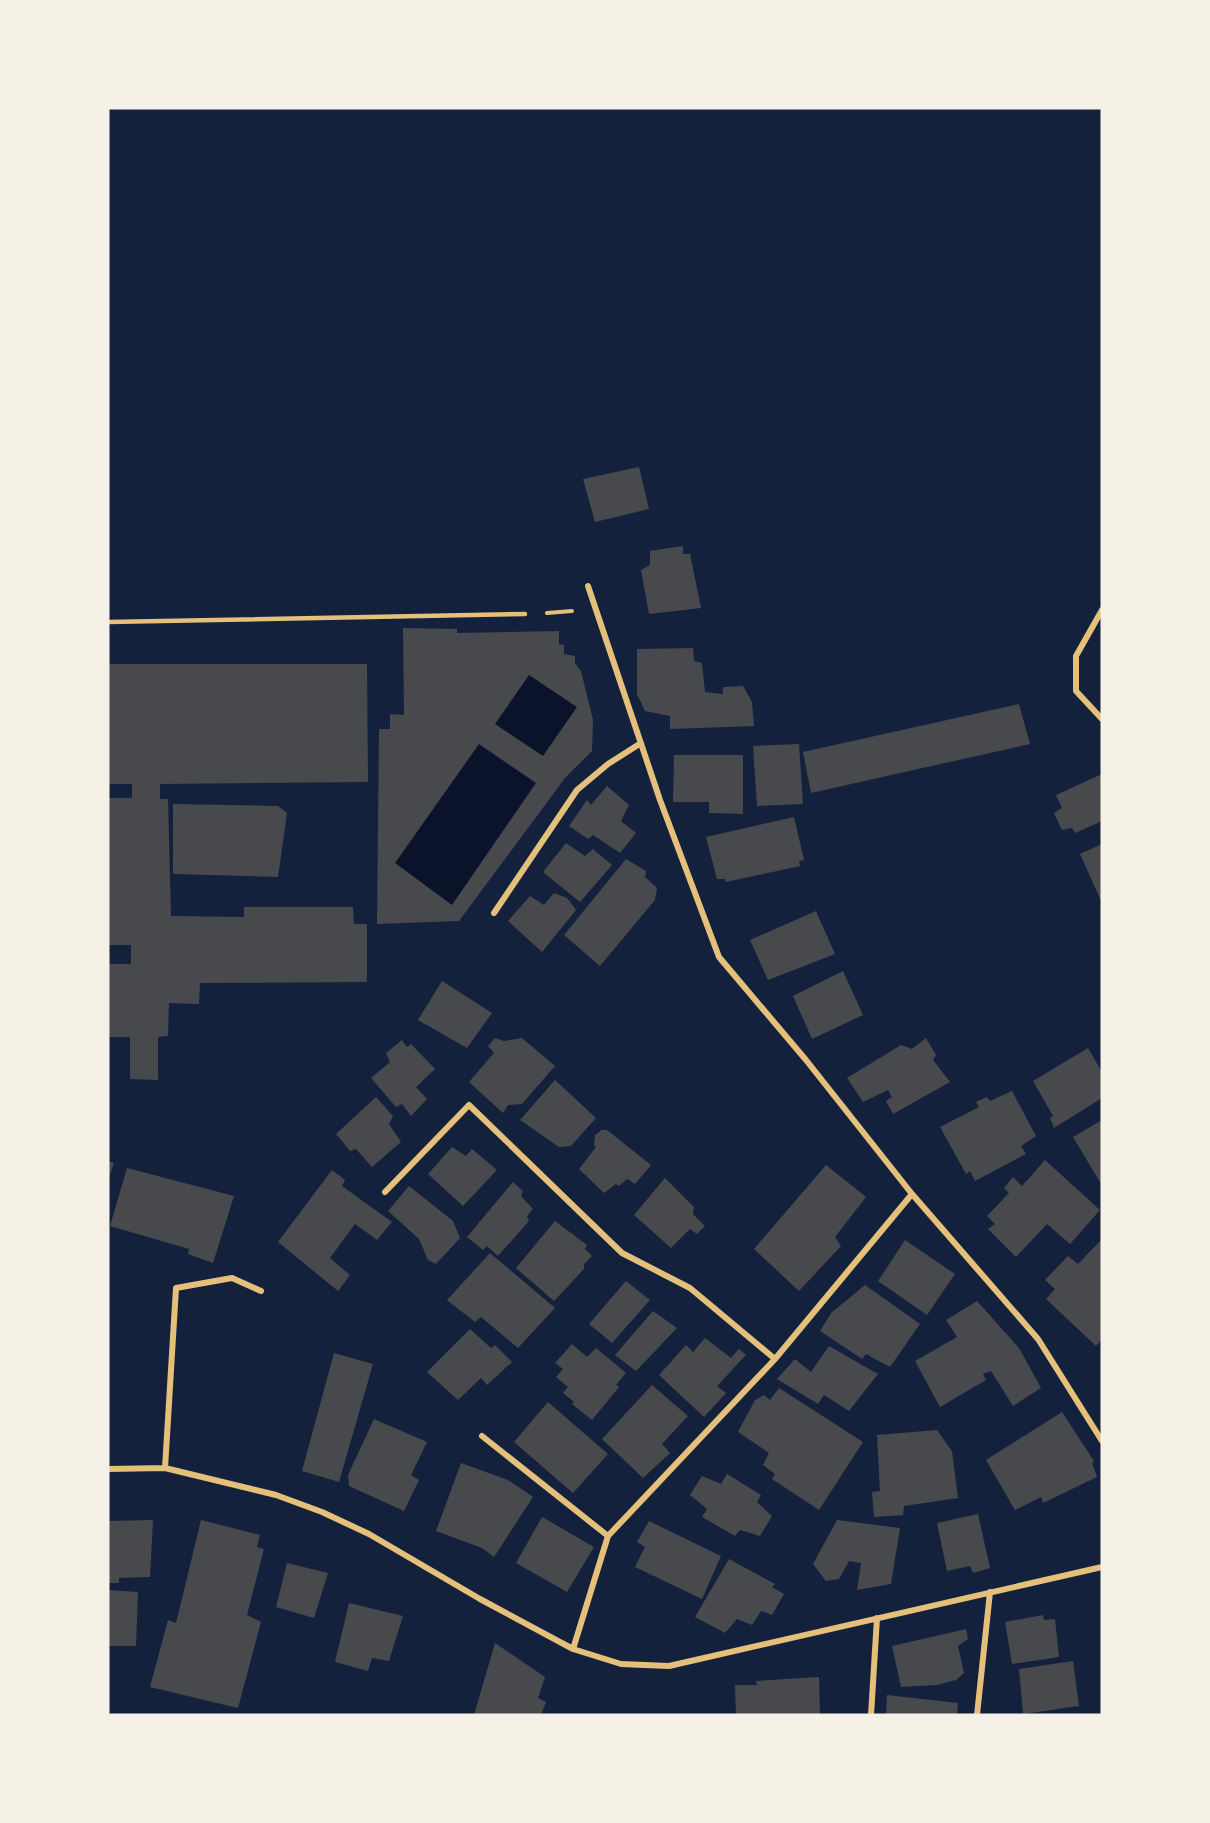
<svg xmlns="http://www.w3.org/2000/svg" width="1210" height="1823" font-family="'Fira Sans',sans-serif">
<style>
.water{fill:#0b132b}
.building{fill:#48494c;fill-rule:evenodd}
.lines{fill:none;stroke-linecap:round;stroke-linejoin:round}
.path{stroke:#e5c07b;stroke-width:4}
.service{stroke:#e5c07b;stroke-width:4.5}
.minor{stroke:#e5c07b;stroke-width:6}
</style>
<rect width="100%" height="100%" fill="#14213d"/>
<path class="water" d="M 529,675 L 577,707 L 543,756 L 495,724 Z
M 479,744 L 536,783 L 452,905 L 395,863 Z"/>
<path class="building" d="M 639,467 L 649,509 L 595,522 L 583,479 Z
M 683,546 L 683,554 L 690,554 L 701,608 L 649,614 L 641,570 L 650,565 L 650,551 Z
M 403,628 L 457,629 L 457,633 L 559,631 L 559,644 L 564,645 L 564,654 L 575,656 L 575,663 L 581,671 L 593,720 L 592,751 L 565,778 L 459,921 L 377,924 L 379,729 L 390,729 L 390,714 L 404,715 ZM 529,675 L 577,707 L 543,756 L 495,724 ZM 479,744 L 536,783 L 452,905 L 395,863 Z
M 693,648 L 694,661 L 702,663 L 705,692 L 723,694 L 723,687 L 743,686 L 752,702 L 754,726 L 670,729 L 670,716 L 645,711 L 637,694 L 637,649 Z
M 108,664 L 367,664 L 368,782 L 160,784 L 160,799 L 168,799 L 171,916 L 244,917 L 244,907 L 353,907 L 354,924 L 367,924 L 367,982 L 200,983 L 199,1004 L 169,1003 L 168,1036 L 158,1037 L 158,1080 L 130,1079 L 130,1037 L 108,1037 L 108,964 L 131,964 L 131,945 L 108,945 L 108,798 L 132,798 L 132,784 L 108,784 Z
M 1019,704 L 1030,744 L 811,793 L 803,752 Z
M 799,744 L 803,804 L 757,806 L 753,746 Z
M 674,755 L 743,755 L 743,814 L 709,813 L 709,802 L 673,802 Z
M 1102,774 L 1102,821 L 1075,833 L 1072,828 L 1062,830 L 1054,813 L 1062,808 L 1056,795 Z
M 607,786 L 629,805 L 621,821 L 636,833 L 620,853 L 593,835 L 588,839 L 569,826 L 587,800 L 591,805 Z
M 173,804 L 278,806 L 287,813 L 278,877 L 173,874 Z
M 794,817 L 804,860 L 799,861 L 800,866 L 726,882 L 725,879 L 717,879 L 706,837 Z
M 566,843 L 585,856 L 593,849 L 612,865 L 580,902 L 543,872 Z
M 1102,844 L 1102,903 L 1080,854 Z
M 626,859 L 646,871 L 645,877 L 657,888 L 655,900 L 600,966 L 564,935 Z
M 554,893 L 567,898 L 576,910 L 542,952 L 508,921 L 530,896 L 544,905 Z
M 816,911 L 835,954 L 768,980 L 750,940 Z
M 843,971 L 863,1015 L 812,1039 L 793,996 Z
M 442,981 L 492,1013 L 467,1048 L 418,1020 Z
M 495,1038 L 504,1041 L 522,1038 L 555,1066 L 522,1104 L 508,1105 L 503,1113 L 469,1082 L 494,1053 L 488,1046 Z
M 926,1038 L 936,1055 L 933,1060 L 950,1082 L 893,1114 L 886,1101 L 892,1097 L 888,1090 L 863,1102 L 847,1078 L 901,1045 L 912,1049 Z
M 402,1040 L 407,1047 L 411,1044 L 435,1069 L 416,1087 L 427,1099 L 411,1116 L 402,1104 L 396,1107 L 371,1078 L 390,1062 L 386,1053 Z
M 1088,1048 L 1102,1072 L 1102,1098 L 1054,1128 L 1050,1118 L 1053,1116 L 1033,1081 Z
M 555,1080 L 596,1118 L 571,1146 L 559,1147 L 520,1120 Z
M 1012,1091 L 1036,1136 L 1021,1146 L 1026,1154 L 975,1181 L 970,1171 L 966,1174 L 940,1127 L 979,1107 L 976,1102 L 987,1097 L 990,1101 Z
M 376,1097 L 393,1116 L 389,1124 L 401,1142 L 372,1167 L 356,1149 L 350,1151 L 336,1134 Z
M 1102,1120 L 1102,1181 L 1100,1182 L 1073,1137 Z
M 602,1130 L 607,1130 L 651,1165 L 635,1184 L 627,1179 L 619,1186 L 616,1184 L 604,1193 L 579,1169 L 596,1147 L 594,1145 L 595,1135 Z
M 452,1147 L 466,1156 L 472,1149 L 497,1170 L 463,1206 L 428,1174 Z
M 1045,1160 L 1100,1210 L 1070,1244 L 1047,1224 L 1016,1257 L 988,1229 L 995,1224 L 987,1216 L 1009,1193 L 1004,1188 L 1013,1177 L 1022,1186 Z
M 108,1161 L 114,1163 L 108,1180 Z
M 826,1165 L 866,1197 L 835,1237 L 841,1246 L 799,1291 L 754,1249 Z
M 127,1168 L 234,1196 L 213,1263 L 188,1254 L 189,1249 L 110,1226 Z
M 332,1170 L 345,1180 L 342,1186 L 392,1222 L 377,1240 L 355,1224 L 330,1258 L 350,1275 L 338,1291 L 278,1242 Z
M 665,1178 L 694,1207 L 693,1214 L 705,1226 L 697,1234 L 690,1229 L 671,1248 L 634,1215 Z
M 513,1182 L 523,1191 L 521,1196 L 533,1209 L 527,1216 L 529,1221 L 498,1256 L 487,1246 L 483,1250 L 467,1237 Z
M 409,1186 L 453,1221 L 460,1238 L 436,1264 L 428,1260 L 419,1239 L 388,1211 Z
M 555,1221 L 587,1245 L 585,1249 L 592,1256 L 584,1264 L 584,1269 L 554,1301 L 516,1268 Z
M 1102,1239 L 1102,1339 L 1096,1346 L 1046,1299 L 1055,1289 L 1045,1280 L 1068,1256 L 1078,1264 Z
M 905,1240 L 955,1274 L 927,1315 L 878,1281 Z
M 490,1253 L 555,1308 L 518,1348 L 481,1317 L 475,1322 L 447,1300 Z
M 626,1281 L 650,1300 L 612,1343 L 589,1324 Z
M 865,1285 L 920,1324 L 890,1367 L 866,1354 L 862,1359 L 820,1331 L 831,1313 Z
M 977,1301 L 1019,1348 L 1041,1388 L 1013,1406 L 991,1371 L 983,1374 L 986,1380 L 940,1407 L 915,1361 L 957,1337 L 946,1320 Z
M 653,1311 L 677,1328 L 636,1371 L 615,1355 Z
M 470,1329 L 491,1348 L 495,1345 L 512,1362 L 487,1385 L 481,1378 L 458,1400 L 427,1372 Z
M 705,1338 L 731,1358 L 739,1349 L 746,1355 L 717,1386 L 726,1393 L 704,1417 L 659,1375 L 686,1345 L 693,1352 Z
M 572,1344 L 587,1357 L 596,1348 L 626,1373 L 616,1385 L 619,1387 L 592,1420 L 572,1404 L 574,1402 L 563,1393 L 568,1387 L 556,1377 L 563,1369 L 555,1363 Z
M 829,1346 L 878,1374 L 849,1411 L 824,1395 L 818,1404 L 777,1379 L 795,1359 L 811,1372 Z
M 334,1353 L 373,1364 L 339,1482 L 302,1471 Z
M 652,1385 L 688,1416 L 662,1444 L 670,1453 L 643,1478 L 602,1439 Z
M 779,1388 L 863,1442 L 819,1510 L 772,1479 L 775,1474 L 763,1465 L 769,1453 L 738,1432 L 755,1400 L 764,1395 L 770,1400 Z
M 548,1402 L 608,1454 L 573,1493 L 514,1442 Z
M 1062,1412 L 1094,1461 L 1092,1463 L 1097,1477 L 1043,1503 L 1041,1497 L 1015,1510 L 986,1460 Z
M 374,1419 L 427,1442 L 411,1475 L 419,1480 L 404,1511 L 349,1486 L 348,1475 Z
M 937,1430 L 952,1451 L 958,1498 L 904,1506 L 903,1515 L 874,1517 L 872,1492 L 880,1491 L 877,1435 Z
M 461,1463 L 508,1480 L 533,1497 L 494,1557 L 482,1548 L 436,1531 Z
M 727,1474 L 761,1495 L 757,1502 L 772,1516 L 760,1536 L 740,1530 L 735,1536 L 702,1517 L 707,1509 L 690,1495 L 702,1476 L 721,1484 Z
M 978,1514 L 990,1568 L 973,1573 L 970,1566 L 947,1571 L 937,1523 Z
M 542,1517 L 594,1547 L 567,1592 L 516,1563 Z
M 153,1520 L 150,1577 L 119,1578 L 119,1583 L 108,1583 L 108,1521 Z
M 201,1520 L 260,1535 L 257,1547 L 264,1549 L 247,1615 L 261,1622 L 238,1708 L 150,1687 L 168,1620 L 176,1623 Z
M 837,1520 L 900,1528 L 891,1584 L 857,1590 L 861,1563 L 849,1561 L 839,1579 L 826,1581 L 813,1564 Z
M 649,1521 L 721,1556 L 702,1599 L 635,1567 L 645,1547 L 637,1542 Z
M 729,1559 L 775,1584 L 772,1587 L 784,1594 L 772,1615 L 761,1611 L 752,1625 L 737,1619 L 725,1633 L 695,1617 Z
M 287,1563 L 328,1573 L 314,1618 L 276,1607 Z
M 108,1590 L 138,1592 L 136,1646 L 108,1646 Z
M 349,1603 L 403,1616 L 389,1661 L 372,1658 L 368,1671 L 335,1662 Z
M 1043,1615 L 1044,1620 L 1055,1619 L 1059,1657 L 1012,1664 L 1005,1622 Z
M 966,1629 L 968,1639 L 958,1646 L 964,1673 L 956,1680 L 937,1685 L 901,1687 L 892,1646 Z
M 495,1643 L 545,1677 L 538,1698 L 546,1702 L 541,1715 L 474,1715 Z
M 1073,1661 L 1079,1706 L 1023,1714 L 1019,1669 Z
M 819,1677 L 820,1715 L 736,1715 L 735,1685 L 757,1685 L 756,1681 Z
M 887,1695 L 958,1703 L 957,1715 L 886,1715 Z"/>
<g class="lines">
<path class="path" d="M 547,613 L 572,611"/>
<path class="service" d="M 108,622 L 525,614"/>
<path class="minor" d="M 588,586 L 660,800 L 719,957 L 806,1060 L 912,1194 L 1038,1339 L 1102,1441
M 1102,610 L 1076,656 L 1076,691 L 1102,719
M 494,913 L 577,790 L 608,764 L 641,743
M 385,1192 L 469,1105 L 622,1253 L 690,1288 L 775,1359
M 482,1436 L 608,1536 L 573,1649
M 165,1468 L 176,1288 L 232,1278 L 261,1291
M 108,1469 L 165,1468 L 276,1495 L 322,1512 L 369,1534 L 480,1599 L 573,1649 L 621,1664 L 669,1666 L 1102,1567
M 608,1536 L 775,1359 L 912,1194
M 871,1715 L 877,1618
M 977,1715 L 990,1592"/>
</g>
<rect width="1210" height="1823" fill="none" stroke="#f6f1e7" stroke-width="219"/>
</svg>
